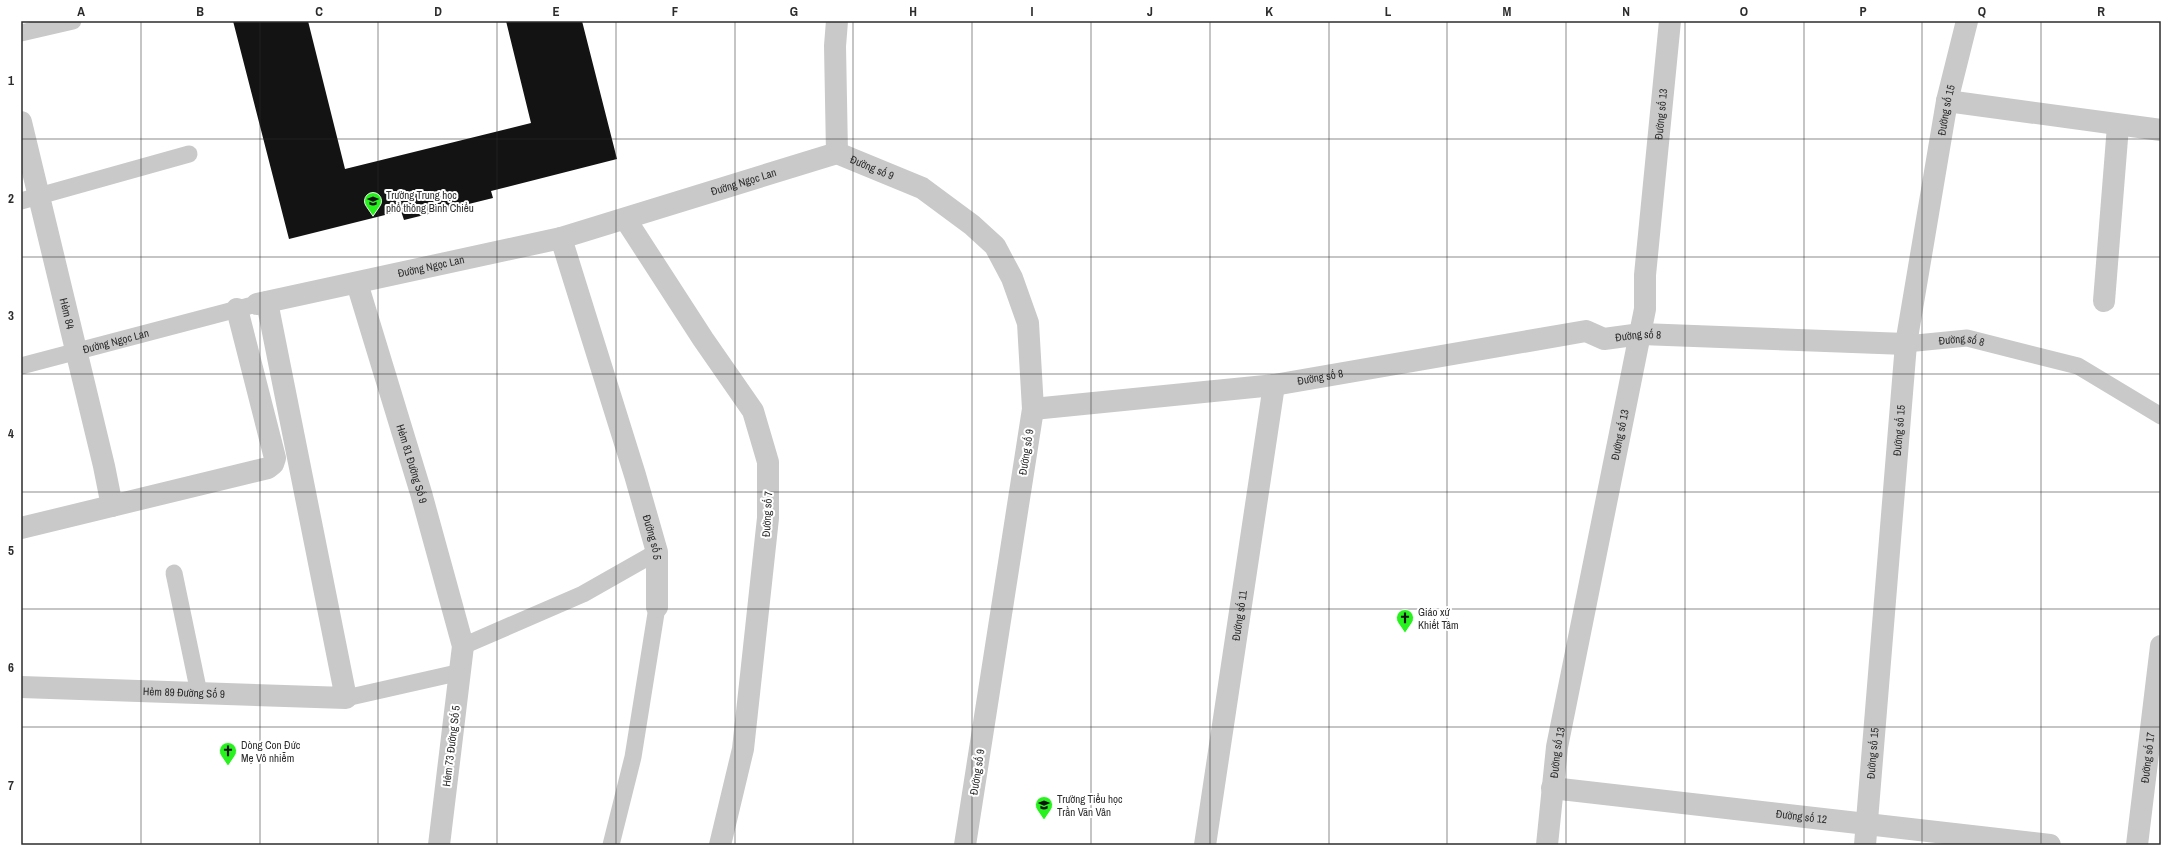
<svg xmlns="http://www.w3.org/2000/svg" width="2182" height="866" font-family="'Archivo Narrow',sans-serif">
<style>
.building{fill:#131313}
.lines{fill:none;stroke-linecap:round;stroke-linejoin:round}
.service{stroke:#c9c9c9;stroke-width:17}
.minor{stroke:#c9c9c9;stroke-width:22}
.grid{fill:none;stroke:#2c2c2c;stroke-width:1;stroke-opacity:0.55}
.labels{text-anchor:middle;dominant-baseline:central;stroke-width:4;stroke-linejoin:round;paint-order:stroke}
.street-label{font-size:11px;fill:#2c2c2c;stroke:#fff}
.poi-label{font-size:11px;fill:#2c2c2c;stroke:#fff;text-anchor:start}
.neatline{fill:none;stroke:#2c2c2c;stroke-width:1.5}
.grid-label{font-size:13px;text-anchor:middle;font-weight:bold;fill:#2c2c2c}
</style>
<rect width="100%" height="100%" fill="#fff"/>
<path class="building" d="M 233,21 L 308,21 L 345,169 L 531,123 L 506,21 L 582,21 L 617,159 L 491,191 L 493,198 L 404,220 L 401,211 L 289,239 Z"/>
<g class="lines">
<g class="service">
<path d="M 21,33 L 73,21"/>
<path d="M 21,201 L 189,154"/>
<path id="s1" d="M 1906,344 L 1967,338 L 2078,366 L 2161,416"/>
<path id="s2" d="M 21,366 L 249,306"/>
<path d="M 174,573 L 199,693"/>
<path d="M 463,646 L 583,594 L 657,552"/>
<path d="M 346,698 L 461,672"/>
<path d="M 611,845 L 633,757 L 657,607"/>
</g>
<g class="minor">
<path d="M 1947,101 L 2161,130"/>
<path id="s3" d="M 21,122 L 104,466 L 112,506"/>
<path id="s4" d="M 837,153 L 922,188 L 972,225 L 995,246 L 1012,278 L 1028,323 L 1033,409 L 965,845"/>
<path d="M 837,153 L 835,46 L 837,21"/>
<path d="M 626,220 L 703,339 L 753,411 L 768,462 L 768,518 L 743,749 L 720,845"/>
<path id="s5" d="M 561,238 L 635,475 L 657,552 L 657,607"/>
<path id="s6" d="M 357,283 L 421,493 L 463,646 L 439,845"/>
<path d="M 2104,301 L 2118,126"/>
<path id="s7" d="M 257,304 L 561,238 L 837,153"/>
<path id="s8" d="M 1033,409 L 1274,385 L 1586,331 L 1604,339 L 1641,334 L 1906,344"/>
<path d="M 21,528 L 268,468 L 273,464 L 275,458 L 237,309"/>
<path id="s9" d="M 21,687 L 346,698 L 267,302"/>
<path id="s10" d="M 1552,788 L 2050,845"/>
<path id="s11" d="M 1205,845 L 1274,385"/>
<path id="s12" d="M 1547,845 L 1557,747 L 1645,309 L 1645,275 L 1670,21"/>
<path id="s13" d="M 1865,845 L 1906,344 L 1947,101 L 1967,21"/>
<path id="s14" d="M 2137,845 L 2161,646"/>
</g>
</g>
<path class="grid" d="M 141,21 L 141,845M 260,21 L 260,845M 378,21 L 378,845M 497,21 L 497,845M 616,21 L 616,845M 735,21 L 735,845M 853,21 L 853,845M 972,21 L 972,845M 1091,21 L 1091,845M 1210,21 L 1210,845M 1329,21 L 1329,845M 1447,21 L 1447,845M 1566,21 L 1566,845M 1685,21 L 1685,845M 1804,21 L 1804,845M 1922,21 L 1922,845M 2041,21 L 2041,845M 21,139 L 2161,139M 21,257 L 2161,257M 21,374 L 2161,374M 21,492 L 2161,492M 21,609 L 2161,609M 21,727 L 2161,727"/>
<defs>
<symbol id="school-pin" viewBox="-11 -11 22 30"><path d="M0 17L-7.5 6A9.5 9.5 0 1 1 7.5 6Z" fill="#27f21e" stroke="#fff"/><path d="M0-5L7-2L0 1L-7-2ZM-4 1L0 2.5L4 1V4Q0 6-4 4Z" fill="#111"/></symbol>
<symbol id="church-pin" viewBox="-11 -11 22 30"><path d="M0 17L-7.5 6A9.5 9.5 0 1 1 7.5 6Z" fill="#27f21e" stroke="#fff"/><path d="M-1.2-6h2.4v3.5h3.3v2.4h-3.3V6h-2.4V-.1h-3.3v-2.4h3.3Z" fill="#111"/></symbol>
</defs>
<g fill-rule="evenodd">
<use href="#school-pin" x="363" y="191" width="20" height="27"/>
<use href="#church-pin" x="1395" y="608" width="20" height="27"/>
<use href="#church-pin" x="218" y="741" width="20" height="27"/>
<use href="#school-pin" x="1034" y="795" width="20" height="27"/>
</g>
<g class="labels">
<g class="street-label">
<text stroke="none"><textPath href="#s13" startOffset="740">Đường số 15</textPath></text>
<text stroke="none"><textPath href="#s12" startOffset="741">Đường số 13</textPath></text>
<text stroke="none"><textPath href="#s4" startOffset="38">Đường số 9</textPath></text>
<text stroke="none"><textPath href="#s7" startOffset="502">Đường Ngọc Lan</textPath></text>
<text stroke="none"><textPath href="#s7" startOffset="178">Đường Ngọc Lan</textPath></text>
<text stroke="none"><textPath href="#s3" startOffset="197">Hẻm 84</textPath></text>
<text stroke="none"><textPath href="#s8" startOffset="613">Đường số 8</textPath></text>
<text stroke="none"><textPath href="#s2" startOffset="98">Đường Ngọc Lan</textPath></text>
<text stroke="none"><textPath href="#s1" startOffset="56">Đường số 8</textPath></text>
<text stroke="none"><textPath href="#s8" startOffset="289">Đường số 8</textPath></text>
<text stroke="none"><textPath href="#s13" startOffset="416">Đường số 15</textPath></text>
<text stroke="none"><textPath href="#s12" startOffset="417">Đường số 13</textPath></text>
<text transform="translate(1026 452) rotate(-81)">Đường số 9</text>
<text stroke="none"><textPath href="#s6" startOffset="189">Hẻm 81 Đường Số 9</textPath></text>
<text transform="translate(767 514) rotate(-87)">Đường số 7</text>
<text stroke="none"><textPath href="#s5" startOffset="313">Đường số 5</textPath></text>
<text stroke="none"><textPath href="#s11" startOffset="232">Đường số 11</textPath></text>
<text stroke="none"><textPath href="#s9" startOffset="163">Hẻm 89 Đường Số 9</textPath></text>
<text transform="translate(451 746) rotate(-83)">Hẻm 73 Đường Số 5</text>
<text stroke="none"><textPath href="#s12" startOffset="93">Đường số 13</textPath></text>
<text stroke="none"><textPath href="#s13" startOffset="92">Đường số 15</textPath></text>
<text stroke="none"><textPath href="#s14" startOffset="88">Đường số 17</textPath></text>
<text transform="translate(977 772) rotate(-81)">Đường số 9</text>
<text stroke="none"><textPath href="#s10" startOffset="251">Đường số 12</textPath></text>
</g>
<g class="poi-label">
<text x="386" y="195">Trường Trung học<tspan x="386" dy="13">phổ thông Bình Chiểu</tspan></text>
<text x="1418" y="612">Giáo xứ<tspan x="1418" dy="13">Khiết Tâm</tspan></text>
<text x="241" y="745">Dòng Con Đức<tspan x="241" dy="13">Mẹ Vô nhiễm</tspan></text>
<text x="1057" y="799">Trường Tiểu học<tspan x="1057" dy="13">Trần Văn Vân</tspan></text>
</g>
</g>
<rect width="2182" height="866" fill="none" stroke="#ffffff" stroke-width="44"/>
<rect x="22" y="22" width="2138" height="822" class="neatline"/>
<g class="grid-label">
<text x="81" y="16">A</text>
<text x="200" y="16">B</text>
<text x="319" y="16">C</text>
<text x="438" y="16">D</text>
<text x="556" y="16">E</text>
<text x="675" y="16">F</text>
<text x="794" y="16">G</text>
<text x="913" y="16">H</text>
<text x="1032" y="16">I</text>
<text x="1150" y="16">J</text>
<text x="1269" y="16">K</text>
<text x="1388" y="16">L</text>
<text x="1507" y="16">M</text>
<text x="1626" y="16">N</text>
<text x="1744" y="16">O</text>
<text x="1863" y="16">P</text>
<text x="1982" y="16">Q</text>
<text x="2101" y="16">R</text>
<text x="11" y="85">1</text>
<text x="11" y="203">2</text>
<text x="11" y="320">3</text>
<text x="11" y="438">4</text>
<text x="11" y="555">5</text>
<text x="11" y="672">6</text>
<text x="11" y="790">7</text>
</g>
</svg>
